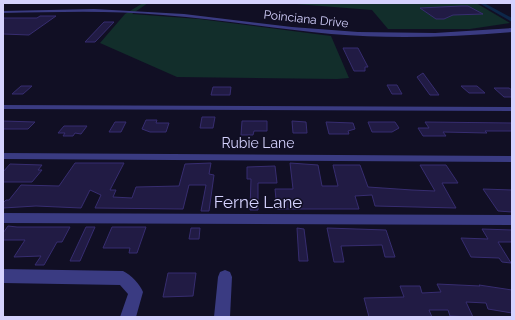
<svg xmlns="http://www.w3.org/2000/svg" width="515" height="320" font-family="Raleway,sans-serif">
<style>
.green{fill:#122e2b}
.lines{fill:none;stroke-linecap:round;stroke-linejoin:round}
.canal{fill:#0d2749;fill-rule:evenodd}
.building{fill:#211b44;stroke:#372d70}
.minor{fill:#3a3b82;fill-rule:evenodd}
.labels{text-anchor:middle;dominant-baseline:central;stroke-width:3;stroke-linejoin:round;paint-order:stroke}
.far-street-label{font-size:12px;fill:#d5d2fe;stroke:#110f24}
.street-label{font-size:14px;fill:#d5d2fe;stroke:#110f24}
.near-street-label{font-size:17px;fill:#d5d2fe;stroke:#110f24}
</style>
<rect width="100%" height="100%" fill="#110f24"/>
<path class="green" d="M 143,3 L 148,3 L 132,14 L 199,19 L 331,36 L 349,78 L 337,79 L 177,77 L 100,43 L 125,14 Z
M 283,3 L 476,3 L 510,23 L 470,29 L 388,29 L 372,10 Z"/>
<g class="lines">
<path class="canal" d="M 479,3 L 484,3 L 512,18 L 512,22 Z"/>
</g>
<path class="building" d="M 461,6 L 468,6 L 483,14 L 453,15 L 444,19 L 436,19 L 420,8 Z
M 40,16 L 56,16 L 29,35 L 3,34 L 3,18 L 37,18 Z
M 104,22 L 114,22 L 95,42 L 85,42 Z
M 343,48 L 358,48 L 368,67 L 365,67 L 365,71 L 354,71 Z
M 423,73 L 439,95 L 430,95 L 417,77 Z
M 387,85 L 397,85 L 402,94 L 392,94 Z
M 21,86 L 32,86 L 23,94 L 12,94 Z
M 461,86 L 477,86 L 485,93 L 469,93 Z
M 213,87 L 231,87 L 230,95 L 211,95 Z
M 494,88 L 509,88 L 512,90 L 512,97 L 504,97 Z
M 202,117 L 215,117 L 213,128 L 200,128 Z
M 146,120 L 157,120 L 156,123 L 169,123 L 166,132 L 150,132 L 142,129 Z
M 3,121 L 35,122 L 28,129 L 3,129 Z
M 242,121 L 267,121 L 267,131 L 254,131 L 253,135 L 241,135 Z
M 292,121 L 306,122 L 307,133 L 293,133 Z
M 115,122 L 126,122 L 121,132 L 109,132 Z
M 326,122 L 353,123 L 355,129 L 348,131 L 349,134 L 329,134 Z
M 368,122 L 395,122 L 399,128 L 392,132 L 372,132 Z
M 425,122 L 512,123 L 512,131 L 485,131 L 487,133 L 443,132 L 446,136 L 423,136 L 418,128 L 429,128 Z
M 64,126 L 87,126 L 81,134 L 75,133 L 73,136 L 63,136 L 65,133 L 58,133 Z
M 75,163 L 124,163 L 110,190 L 116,190 L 113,197 L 132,198 L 136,187 L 179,186 L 185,164 L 211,163 L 209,174 L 214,175 L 209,211 L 201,211 L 206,185 L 189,185 L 183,209 L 95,208 L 101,195 L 90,190 L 81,208 L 36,206 L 3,208 L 3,203 L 6,200 L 9,200 L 21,185 L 59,186 Z
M 290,163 L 318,165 L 322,186 L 338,186 L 333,165 L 360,165 L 368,187 L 412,190 L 435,191 L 420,165 L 446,165 L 458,183 L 442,183 L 456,208 L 375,206 L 372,195 L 355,196 L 359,209 L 277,209 L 275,189 L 293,189 Z
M 10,164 L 42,165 L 38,170 L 42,170 L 32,182 L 3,182 L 3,172 Z
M 275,166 L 277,183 L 258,183 L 258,210 L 250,210 L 251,179 L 247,179 L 247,167 Z
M 483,189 L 512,190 L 512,212 L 498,211 Z
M 8,226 L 17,227 L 70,227 L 62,242 L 57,242 L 44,265 L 35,265 L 41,256 L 14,257 L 25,240 L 3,240 L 3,233 Z
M 86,227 L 95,227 L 80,261 L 70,261 Z
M 112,227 L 146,227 L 137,253 L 129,253 L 130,248 L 103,248 Z
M 191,228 L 200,228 L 199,239 L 189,239 Z
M 297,228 L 304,229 L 308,261 L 299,261 Z
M 327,228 L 386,230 L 395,257 L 385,257 L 382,245 L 341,246 L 344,262 L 334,262 Z
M 482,229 L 512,230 L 512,242 L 498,242 L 511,263 L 502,262 L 499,258 L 471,257 L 461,238 L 488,239 Z
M 168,273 L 196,273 L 193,296 L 163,297 Z
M 437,284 L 480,286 L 479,285 L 512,290 L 512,313 L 488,309 L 486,303 L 466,302 L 473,317 L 450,316 L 448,310 L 429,310 L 432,317 L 369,317 L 364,298 L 404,297 L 400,286 L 420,286 L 422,293 L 441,292 Z"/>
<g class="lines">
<path class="minor" d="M 94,9 L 184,14 L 292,27 L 358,32 L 435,33 L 512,28 L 512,32 C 452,37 391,39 331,34 C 275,29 219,19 163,15 C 110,10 56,12 3,13 L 3,11 Z
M 3,105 L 512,107 L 512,111 L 3,109 Z
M 3,153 L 512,156 L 512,162 L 3,159 Z
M 3,213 L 512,215 L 512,225 L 3,223 Z
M 3,269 L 123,271 C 131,275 140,284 143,292 L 136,317 L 120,317 L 128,294 L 120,285 L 3,283 Z
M 225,270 L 230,272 L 232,277 L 230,317 L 214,317 L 218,277 L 220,272 Z"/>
</g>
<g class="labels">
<g class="far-street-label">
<text transform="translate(306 19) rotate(6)">Poinciana Drive</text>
</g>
<g class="street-label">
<text x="258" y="143">Rubie Lane</text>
</g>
<g class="near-street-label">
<text x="258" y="202">Ferne Lane</text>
</g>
</g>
<rect width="515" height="320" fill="none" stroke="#d5d2fe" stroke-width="8"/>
</svg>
